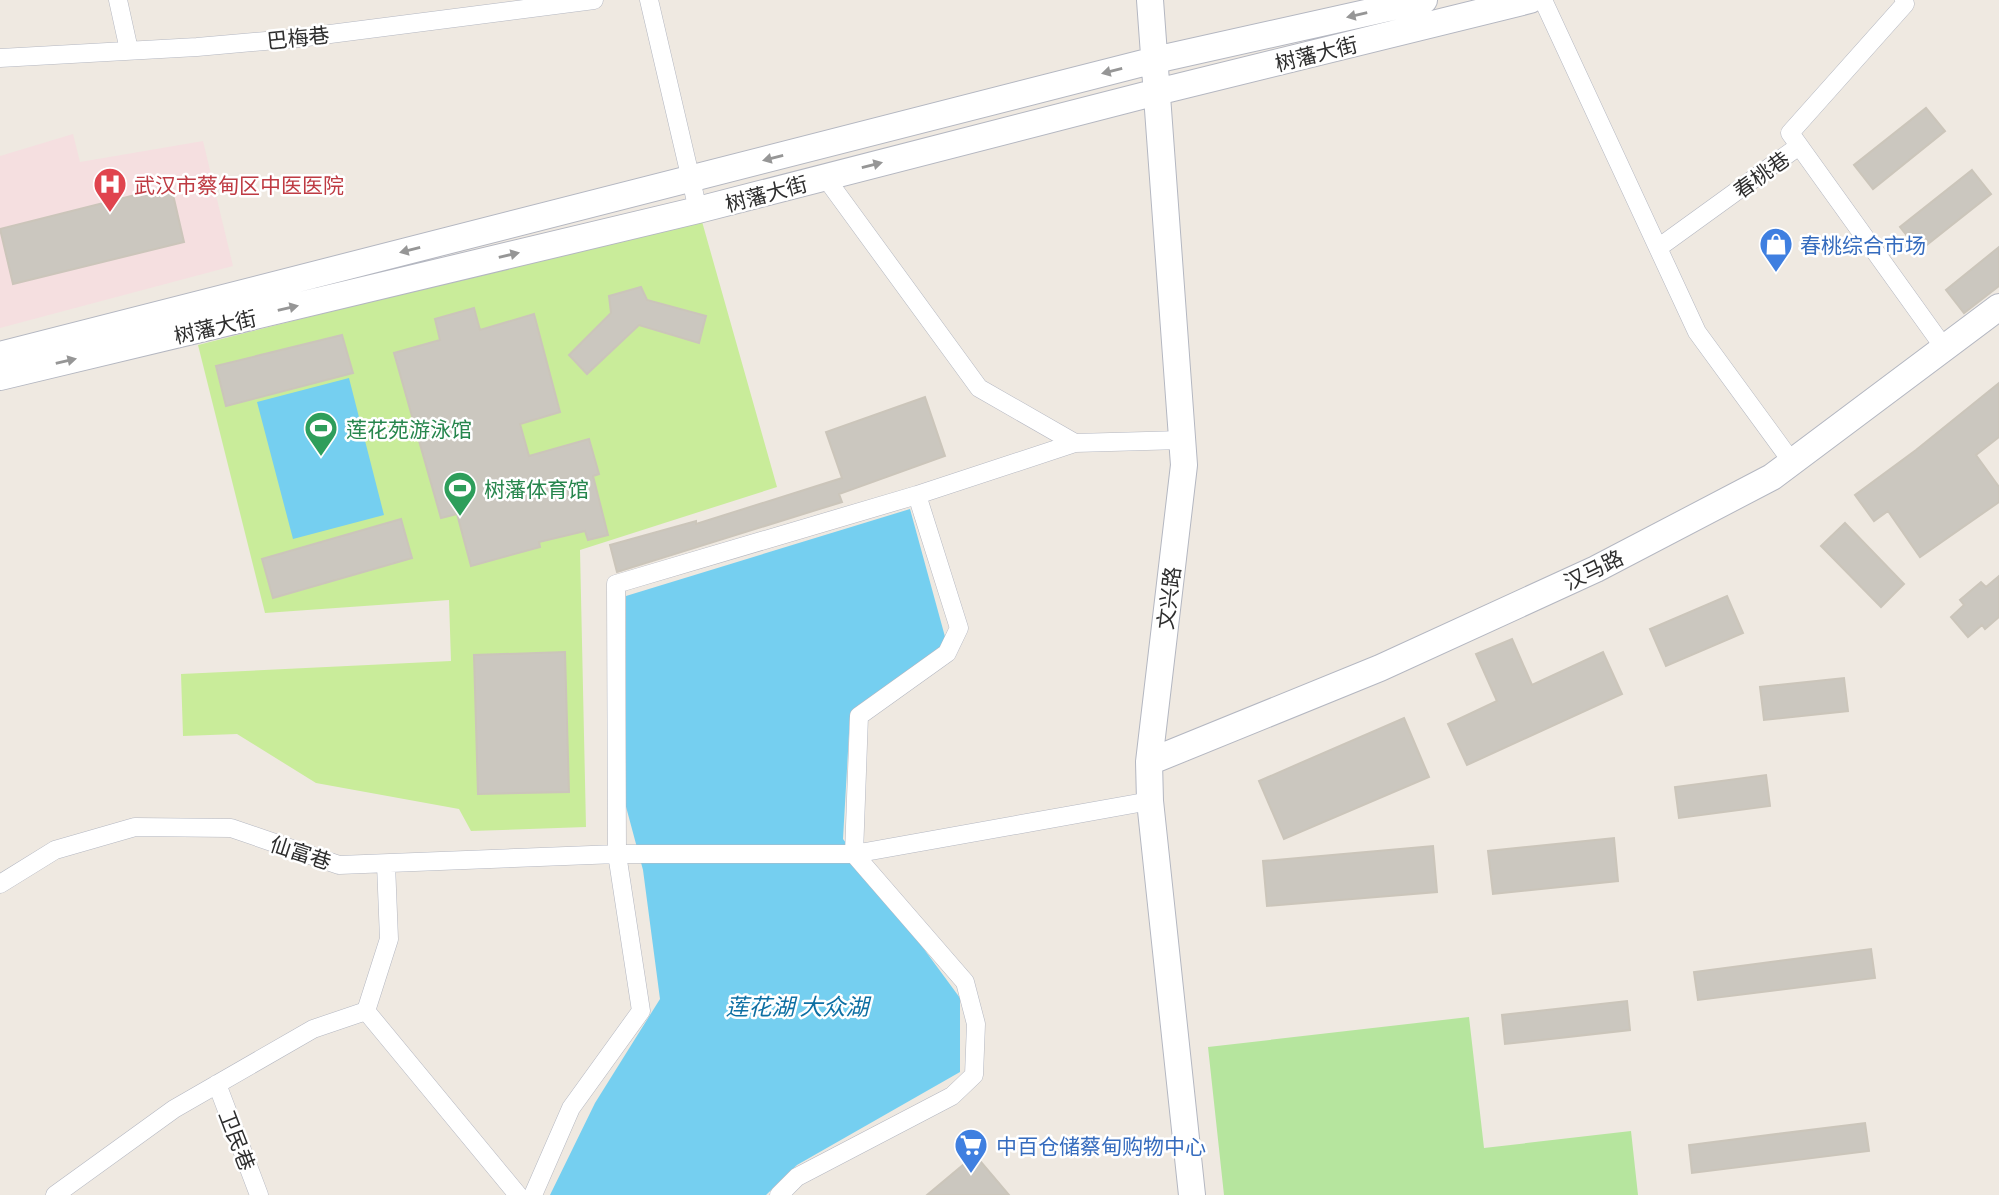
<svg xmlns="http://www.w3.org/2000/svg" width="1999" height="1195" font-family="'Exo 2','Noto Sans SC',sans-serif">
<style>
.medical{fill:#f5dfe0}
.green{fill:#b6e59e}
.pitch{fill:#c9ec9a}
.water{fill:#75cff0}
.building{fill:#cbc7bf;stroke:#cbc5ba;stroke-width:2}
.lines{fill:none;stroke-linecap:round;stroke-linejoin:round}
.street-casing{stroke:#b4b7c1;stroke-width:19}
.secondary-casing{stroke:#b4b7c1;stroke-width:28}
.street{stroke:#fff;stroke-width:18}
.secondary{stroke:#fff;stroke-width:26}
.oneway{fill:#969696}
.labels{text-anchor:middle;dominant-baseline:central;stroke-width:5;stroke-linejoin:round;paint-order:stroke}
.street-label{font-size:21px;fill:#2e2e2e;stroke:#fff}
.health-label{font-size:21px;fill:#be3a42;stroke:#fff;text-anchor:start}
.shop-label{font-size:21px;fill:#366cbe;stroke:#fff;text-anchor:start}
.leisure-label{font-size:21px;fill:#27864d;stroke:#fff;text-anchor:start}
.water-label{font-size:23px;font-style:italic;fill:#0d6fa3;stroke:#fff}
</style>
<rect width="100%" height="100%" fill="#efe9e1"/>
<path class="medical" d="M 73,134 L 80,162 L 203,141 L 233,266 L 0,328 L 0,156 Z"/>
<path class="green" d="M 1469,1017 L 1484,1148 L 1631,1131 L 1638,1195 L 1224,1195 L 1208,1047 Z"/>
<path class="pitch" d="M 701,218 L 777,487 L 580,550 L 586,827 L 471,831 L 459,809 L 316,783 L 237,734 L 183,736 L 181,674 L 451,661 L 449,600 L 265,613 L 198,345 Z"/>
<path class="water" d="M 349,378 L 384,515 L 293,539 L 257,402 Z
M 910,509 L 947,644 L 850,716 L 843,839 L 960,998 L 960,1072 L 797,1165 L 766,1195 L 550,1195 L 595,1103 L 660,999 L 643,870 L 625,803 L 626,596 Z"/>
<path class="building" d="M 1926,108 L 1945,131 L 1873,189 L 1854,165 Z
M 1972,170 L 1991,194 L 1919,251 L 1900,227 Z
M 171,186 L 184,242 L 13,284 L 0,229 Z
M 1999,247 L 1999,286 L 1964,313 L 1946,290 Z
M 641,287 L 647,300 L 706,316 L 699,343 L 639,325 L 587,374 L 569,355 L 611,313 L 609,296 Z
M 474,308 L 480,330 L 534,314 L 560,412 L 520,424 L 529,456 L 589,439 L 599,474 L 593,476 L 608,535 L 588,540 L 585,531 L 539,542 L 540,547 L 471,566 L 457,514 L 441,518 L 394,353 L 440,340 L 435,319 Z
M 342,335 L 353,373 L 226,406 L 216,366 Z
M 1999,383 L 1999,437 L 1976,455 L 1999,487 L 1999,502 L 1920,557 L 1888,511 L 1874,521 L 1855,495 L 1916,450 Z
M 925,397 L 945,456 L 839,494 L 842,502 L 617,572 L 610,545 L 696,521 L 696,524 L 842,478 L 826,432 Z
M 401,519 L 412,558 L 273,598 L 262,559 Z
M 1845,523 L 1904,584 L 1881,607 L 1821,546 Z
M 1999,576 L 1999,617 L 1985,629 L 1982,625 L 1968,637 L 1951,617 L 1964,605 L 1960,600 L 1981,582 L 1986,587 Z
M 1727,596 L 1743,633 L 1666,666 L 1650,629 Z
M 1512,639 L 1532,685 L 1603,652 L 1622,694 L 1467,765 L 1448,724 L 1497,701 L 1476,654 Z
M 565,652 L 569,792 L 478,794 L 474,655 Z
M 1844,678 L 1848,711 L 1764,720 L 1760,687 Z
M 1404,718 L 1429,777 L 1284,839 L 1259,781 Z
M 1766,775 L 1770,806 L 1679,818 L 1675,787 Z
M 1614,838 L 1618,881 L 1493,894 L 1488,851 Z
M 1433,846 L 1437,892 L 1267,906 L 1263,861 Z
M 1871,949 L 1875,978 L 1698,1000 L 1694,972 Z
M 1627,1001 L 1630,1030 L 1505,1044 L 1502,1015 Z
M 1865,1123 L 1869,1151 L 1692,1173 L 1689,1145 Z
M 975,1155 L 1009,1195 L 927,1195 Z"/>
<g class="lines">
<defs>
<path id="street" d="M 118,0 L 129,50
M 649,0 L 698,210
M 1543,0 L 1697,332 L 1792,462
M 1904,0 L 1905,4 L 1790,133 L 1945,349
M 0,58 L 197,47 L 299,38 L 594,0
M 825,177 L 979,388 L 1075,443 L 1182,440
M 1658,248 L 1799,146
M 0,884 L 55,850 L 135,827 L 231,828 L 339,865 L 617,854 L 854,854 L 1150,801
M 366,1011 L 518,1195
M 217,1084 L 259,1195
M 55,1195 L 174,1109 L 313,1029 L 366,1011 L 389,939 L 386,864
M 533,1195 L 571,1108 L 641,1011 L 617,854 L 616,584 L 917,495 L 1075,443
M 779,1195 L 797,1177 L 952,1096 L 974,1075 L 976,1024 L 965,982 L 854,854 L 859,716 L 947,653 L 959,628 L 917,495"/>
<path id="secondary" d="M 1150,0 L 1184,465 L 1149,762 L 1150,801 L 1192,1195
M 0,355 L 1155,60 L 1424,0
M 0,377 L 698,210 L 1157,92 L 1530,0
M 1149,762 L 1380,668 L 1596,569 L 1772,477 L 1999,307"/>
</defs>
<use href="#street" class="street-casing"/>
<use href="#secondary" class="secondary-casing"/>
<use href="#street" class="street"/>
<use href="#secondary" class="secondary"/>
</g>
<defs><path id="oneway-solid" d="M-6-.8H1V-3.2L6.5 0L1 3.2V.8H-6Z" transform="scale(1.75)"/></defs>
<g class="oneway">
<use href="#oneway-solid" transform="translate(1357 15) rotate(167)"/>
<use href="#oneway-solid" transform="translate(1112 71) rotate(166)"/>
<use href="#oneway-solid" transform="translate(773 158) rotate(166)"/>
<use href="#oneway-solid" transform="translate(872 165) rotate(-14)"/>
<use href="#oneway-solid" transform="translate(410 250) rotate(166)"/>
<use href="#oneway-solid" transform="translate(509 255) rotate(-13)"/>
<use href="#oneway-solid" transform="translate(288 308) rotate(-13)"/>
<use href="#oneway-solid" transform="translate(66 361) rotate(-13)"/>
</g>
<defs>
<symbol id="hospital-pin" viewBox="-11 -11 22 30"><path d="M0 17L-7.5 6A9.5 9.5 0 1 1 7.5 6Z" fill="#e0444e" stroke="#fff"/><path d="M-5-5h3v3.5h4V-5h3V5h-3V1.5h-4V5h-3Z" fill="#fff"/></symbol>
<symbol id="shop-pin" viewBox="-11 -11 22 30"><path d="M0 17L-7.5 6A9.5 9.5 0 1 1 7.5 6Z" fill="#3f7fe0" stroke="#fff"/><path d="M-5-2.5h2.3a2.7 3.5 0 0 1 5.4 0H5L5.5 6h-11ZM-1.5-2.5h3a1.5 2.3 0 0 0-3 0Z" fill="#fff"/></symbol>
<symbol id="stadium-pin" viewBox="-11 -11 22 30"><path d="M0 17L-7.5 6A9.5 9.5 0 1 1 7.5 6Z" fill="#2e9e5b" stroke="#fff"/><path d="M0-5a6.5 5 0 1 0 0 10a6.5 5 0 1 0 0-10ZM-3.5-1.8h7v3.6h-7Z" fill="#fff"/></symbol>
<symbol id="supermarket-pin" viewBox="-11 -11 22 30"><path d="M0 17L-7.5 6A9.5 9.5 0 1 1 7.5 6Z" fill="#3f7fe0" stroke="#fff"/><path d="M-6-5.5h2.5l.6 2H6L4.5 2H-2.5L-4.4-4H-6ZM-1.5 3.2a1.3 1.3 0 1 0 .1 0ZM3 3.2a1.3 1.3 0 1 0 .1 0Z" fill="#fff"/></symbol>
</defs>
<g fill-rule="evenodd">
<use href="#hospital-pin" x="91" y="165" width="38" height="52"/>
<use href="#shop-pin" x="1757" y="225" width="38" height="52"/>
<use href="#stadium-pin" x="302" y="409" width="38" height="52"/>
<use href="#stadium-pin" x="441" y="469" width="38" height="52"/>
<use href="#supermarket-pin" x="952" y="1126" width="38" height="52"/>
</g>
<g class="labels">
<g class="street-label">
<text transform="translate(298 37) rotate(-6)">巴梅巷</text>
<text transform="translate(1316 53) rotate(-14)">树藩大街</text>
<text transform="translate(1761 174) rotate(-36)">春桃巷</text>
<text transform="translate(766 193) rotate(-15)">树藩大街</text>
<text transform="translate(215 326) rotate(-13)">树藩大街</text>
<text transform="translate(1593 569) rotate(-26)">汉马路</text>
<text transform="translate(1168 598) rotate(-83)">文兴路</text>
<text transform="translate(301 852) rotate(18)">仙富巷</text>
<text transform="translate(238 1140) rotate(69)">卫民巷</text>
</g>
<g class="health-label">
<text x="134" y="184">武汉市蔡甸区中医医院</text>
</g>
<g class="shop-label">
<text x="1800" y="244">春桃综合市场</text>
<text x="996" y="1145">中百仓储蔡甸购物中心</text>
</g>
<g class="leisure-label">
<text x="346" y="428">莲花苑游泳馆</text>
<text x="484" y="488">树藩体育馆</text>
</g>
<g class="water-label">
<text x="797" y="1006">莲花湖 大众湖</text>
</g>
</g>
</svg>
